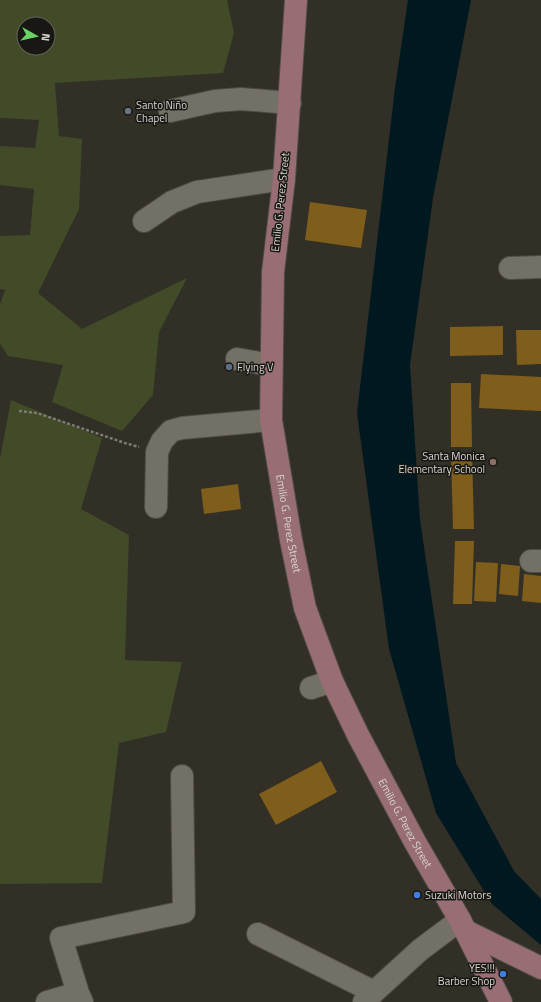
<svg xmlns="http://www.w3.org/2000/svg" width="541" height="1002" font-family="'Titillium Web',sans-serif">
<style>
.green{fill:#414b28;fill-rule:evenodd}
.water{fill:#001921}
.building{fill:#7f5d1b}
.lines{fill:none;stroke-linecap:round;stroke-linejoin:round}
.minor-casing{stroke:#4f4c45;stroke-width:24}
.major-casing{stroke:#4f4c45;stroke-width:24}
.path{stroke:#7c7a72;stroke-width:2.5;stroke-dasharray:3 2;stroke-linecap:butt}
.minor{stroke:#737166;stroke-width:22}
.major{stroke:#986d74;stroke-width:22}
.worship-dot{fill:#6b7280;stroke:#181713;stroke-width:1.5}
.service-dot{fill:#5c6f8a;stroke:#181713;stroke-width:1.5}
.education-dot{fill:#8d6e63;stroke:#181713;stroke-width:1.5}
.shop-dot{fill:#3f7fe0;stroke:#181713;stroke-width:1.5}
.labels{text-anchor:middle;dominant-baseline:central;stroke-width:3;stroke-linejoin:round;paint-order:stroke}
.poi-label{font-size:11px;fill:#d7d6d0;stroke:#181713;text-anchor:start}
.street-label{font-size:11px;fill:#d7d6d0;stroke:#181713}
</style>
<rect width="100%" height="100%" fill="#322f26"/>
<path class="green" d="M 0,0 L 227,0 L 234,33 L 223,73 L 55,83 L 59,136 L 82,139 L 79,209 L 38,293 L 82,329 L 187,278 L 159,332 L 153,395 L 122,431 L 52,402 L 63,365 L 8,356 L 0,344 L 0,304 L 5,290 L 0,289 L 0,236 L 30,235 L 34,189 L 0,185 L 0,146 L 35,148 L 39,120 L 0,118 ZM 24,24 L 48,24 L 48,48 L 24,48 Z
M 11,400 L 102,438 L 81,509 L 129,535 L 125,660 L 182,662 L 166,732 L 119,743 L 102,883 L 0,884 L 0,459 Z"/>
<path class="water" d="M 408,0 L 471,0 L 433,198 L 410,365 L 420,520 L 456,763 L 514,871 L 541,899 L 541,945 L 492,904 L 436,813 L 389,649 L 357,413 L 395,88 Z"/>
<path class="building" d="M 310,202 L 367,210 L 361,248 L 305,240 Z
M 503,326 L 503,355 L 450,356 L 450,327 Z
M 516,330 L 541,330 L 541,364 L 517,365 Z
M 481,374 L 541,377 L 541,411 L 479,408 Z
M 451,383 L 471,383 L 472,447 L 451,447 Z
M 451,453 L 472,453 L 474,529 L 453,529 Z
M 238,484 L 241,509 L 204,514 L 201,489 Z
M 455,541 L 474,541 L 472,604 L 453,604 Z
M 476,562 L 498,563 L 496,602 L 474,601 Z
M 501,564 L 520,566 L 518,596 L 499,594 Z
M 524,574 L 541,576 L 541,603 L 522,601 Z
M 321,761 L 337,792 L 276,825 L 259,794 Z"/>
<g class="lines">
<defs>
<path id="minor" d="M 170,111 L 215,101 L 241,99 L 290,103
M 144,221 L 172,202 L 197,192 L 284,179
M 510,268 L 541,267
M 237,359 L 271,365
M 156,507 L 157,452 L 162,441 L 171,431 L 182,428 L 271,420
M 531,561 L 541,561
M 311,688 L 332,681
M 258,934 L 374,992
M 47,1002 L 78,993
M 82,1002 L 78,993 L 61,938 L 184,912 L 182,776
M 364,1002 L 374,992 L 420,950 L 460,920"/>
<g id="major">
<path id="s1" d="M 296,0 L 284,179 L 273,272 L 271,420 L 291,540 L 305,608 L 332,681 L 358,735 L 415,842 L 460,920 L 501,1002"/>
<path d="M 466,931 L 541,968"/>
</g>
</defs>
<use href="#minor" class="minor-casing"/>
<use href="#major" class="major-casing"/>
<path class="path" d="M 19,411 L 37,413 L 125,443 L 139,447"/>
<use href="#minor" class="minor"/>
<use href="#major" class="major"/>
</g>
<circle class="worship-dot" cx="128" cy="111" r="4"/>
<circle class="service-dot" cx="229" cy="367" r="4"/>
<circle class="education-dot" cx="493" cy="462" r="4"/>
<g class="shop-dot">
<circle cx="417" cy="895" r="4"/>
<circle cx="503" cy="974" r="4"/>
</g>
<g class="labels">
<g class="poi-label">
<text x="136" y="105">Santo Niño<tspan x="136" dy="13">Chapel</tspan></text>
<text x="237" y="367">Flying V</text>
<text x="485" y="456" text-anchor="end">Santa Monica<tspan x="485" dy="13">Elementary School</tspan></text>
<text x="425" y="895">Suzuki Motors</text>
<text x="495" y="968" text-anchor="end">YES!!!<tspan x="495" dy="13">Barber Shop</tspan></text>
</g>
<g class="street-label">
<text transform="translate(280 202) rotate(-84)">Emilio G. Perez Street</text>
<text stroke="none"><textPath href="#s1" startOffset="526">Emilio G. Perez Street</textPath></text>
<text stroke="none"><textPath href="#s1" startOffset="850">Emilio G. Perez Street</textPath></text>
</g>
</g>
<g transform="translate(36 36) rotate(98)"><circle r="19" fill="#181713" stroke="#64635f"/>
<path d="M0-3L7 15L0 10L-7 15Z" fill="#6bd363"/>
<text y="-6" font-size="11" font-weight="bold" text-anchor="middle" fill="#d7d6d0">N</text>
</g>
</svg>
